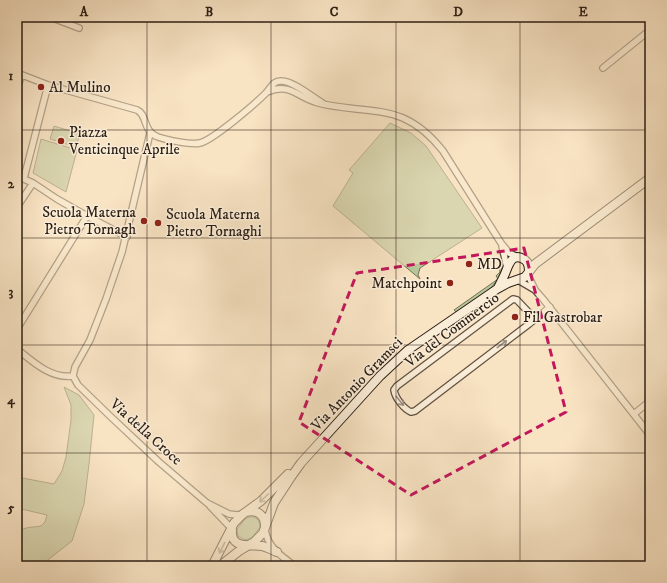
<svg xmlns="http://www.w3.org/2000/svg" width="667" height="583" font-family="'IM FELL DW Pica',serif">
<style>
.green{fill:#b7c599;stroke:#727257}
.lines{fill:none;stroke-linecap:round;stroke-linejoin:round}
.street-casing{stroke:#5f5040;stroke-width:8}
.secondary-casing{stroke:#2c1f15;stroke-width:10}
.street{stroke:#faedd8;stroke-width:5.5}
.secondary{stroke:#faedd8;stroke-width:8}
.oneway{stroke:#9d9080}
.marked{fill:none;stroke:#c2185b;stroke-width:3;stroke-dasharray:8 5;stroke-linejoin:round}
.grid{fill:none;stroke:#2c1f15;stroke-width:1;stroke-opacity:0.55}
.poi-dot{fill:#8f2418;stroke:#faedd8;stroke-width:1.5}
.labels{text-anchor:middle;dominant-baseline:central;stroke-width:3;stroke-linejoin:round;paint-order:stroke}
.poi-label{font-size:15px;fill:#2c1f15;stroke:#faedd8;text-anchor:start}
.street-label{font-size:15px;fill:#2c1f15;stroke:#faedd8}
.neatline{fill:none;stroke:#2c1f15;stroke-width:1.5}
.grid-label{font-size:13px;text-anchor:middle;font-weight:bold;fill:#2c1f15}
</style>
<rect width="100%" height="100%" fill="#f8e3c3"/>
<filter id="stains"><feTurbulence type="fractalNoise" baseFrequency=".005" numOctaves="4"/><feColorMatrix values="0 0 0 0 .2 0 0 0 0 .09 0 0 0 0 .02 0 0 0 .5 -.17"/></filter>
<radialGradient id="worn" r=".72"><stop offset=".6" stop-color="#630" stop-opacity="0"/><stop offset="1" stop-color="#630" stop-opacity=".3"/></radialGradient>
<path class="green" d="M 390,123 L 411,133 L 426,146 L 482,228 L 420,268 L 418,275 L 420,279 L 333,206 L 353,173 L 349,170 Z
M 54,126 L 80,134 L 76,147 L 50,139 Z
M 41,139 L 77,150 L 66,192 L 33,173 Z
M 503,261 C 501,289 477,298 456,312 L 454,310 L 498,279 L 496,276 L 500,272 L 499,264 Z
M 64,387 L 79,395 L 94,415 L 89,464 L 84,504 L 72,541 L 40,566 L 17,566 L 17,532 C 28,526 29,528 41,526 L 45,522 L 47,515 L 17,508 L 17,477 L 54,484 L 62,471 L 66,457 L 71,420 L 71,405 Z
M 249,517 C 256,516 260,520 260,527 L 252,538 L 245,540 L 238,536 L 237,529 L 245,519 Z"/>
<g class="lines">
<defs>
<path id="street" d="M 50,17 L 79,28
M 603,68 L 650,30
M 17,73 L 48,85 L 137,110 C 148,115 142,131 158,137 C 167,140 191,145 200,143 C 213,140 255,104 266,93 C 271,88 273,80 282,81 C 293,81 314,98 324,104
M 17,90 L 21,76
M 267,92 C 289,83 295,95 315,102 C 344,111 377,107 403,118 C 419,125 432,137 443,151 L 501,243 L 509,253 L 518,257
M 17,176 L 33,183 L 57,199 L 87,216 L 127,237
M 24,178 L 48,85
M 17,207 L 33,183
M 502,246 L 507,268
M 529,272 L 529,277 L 535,290
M 518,280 L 535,290 L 543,299 L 650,435
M 535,319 L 517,300 L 513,299 L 397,386 L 394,390 C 395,398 404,409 411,412 L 415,411 L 529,324 L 550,307
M 17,329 L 87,216
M 17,349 C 33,362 51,379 73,376
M 73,376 L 75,367 L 90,340 L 106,299 L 122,252 L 150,133
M 73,376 L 78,385 L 111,417 L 159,462 L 207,503 L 229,514 L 237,515 L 243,514
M 634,414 L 650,401
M 210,506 L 232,529
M 265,529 C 267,547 281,556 295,566"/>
<path id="secondary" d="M 498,288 C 500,284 502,280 504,276 C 508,268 511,250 525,260 C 529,263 529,267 529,272
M 246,512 C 257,509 265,515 265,526
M 232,529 C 230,550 250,544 262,546 C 267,547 272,550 277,552
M 212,566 L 234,523 L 243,514 L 261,501 L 288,474
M 220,566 L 239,551 L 254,542 L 263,533 L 274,503 L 291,477 L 301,463 L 380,376 L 408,350 L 497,289 L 508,283 L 525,277 L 535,264 L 650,178"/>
</defs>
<use href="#street" class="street-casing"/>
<use href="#secondary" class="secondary-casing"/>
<use href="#street" class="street"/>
<use href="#secondary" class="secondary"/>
</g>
<defs><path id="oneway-shaft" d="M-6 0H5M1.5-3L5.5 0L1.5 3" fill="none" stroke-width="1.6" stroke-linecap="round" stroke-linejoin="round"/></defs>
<g class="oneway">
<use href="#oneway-shaft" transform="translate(502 344) rotate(-37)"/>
<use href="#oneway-shaft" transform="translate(400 401) rotate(51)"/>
<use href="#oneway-shaft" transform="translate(264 498) rotate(138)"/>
<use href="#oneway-shaft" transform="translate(222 548) rotate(118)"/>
</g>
<path d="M0 0H667V583H0ZM 524,248 L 566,412 L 411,495 L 299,422 L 357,273 Z" fill="#f8e3c3" fill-opacity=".55" fill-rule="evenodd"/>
<path class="marked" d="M 524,248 L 566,412 L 411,495 L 299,422 L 357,273 Z"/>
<path class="grid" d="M 147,17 L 147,566M 271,17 L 271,566M 396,17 L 396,566M 520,17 L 520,566M 17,130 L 650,130M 17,238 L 650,238M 17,345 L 650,345M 17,453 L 650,453"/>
<g class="poi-dot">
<circle cx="41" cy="87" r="4"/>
<circle cx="61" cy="141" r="4"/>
<circle cx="144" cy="221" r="4"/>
<circle cx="158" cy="223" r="4"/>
<circle cx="469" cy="264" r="4"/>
<circle cx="450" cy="283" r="4"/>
<circle cx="515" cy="317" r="4"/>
</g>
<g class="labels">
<g class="poi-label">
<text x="49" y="87">Al Mulino</text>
<text x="69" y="132">Piazza<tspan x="69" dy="17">Venticinque Aprile</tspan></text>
<text x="136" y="212" text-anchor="end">Scuola Materna<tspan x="136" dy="17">Pietro Tornagh</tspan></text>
<text x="166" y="214">Scuola Materna<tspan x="166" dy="17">Pietro Tornaghi</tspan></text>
<text x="477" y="264">MD</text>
<text x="442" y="283" text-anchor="end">Matchpoint</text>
<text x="523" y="317">Fil Gastrobar</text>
</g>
<g class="street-label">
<text transform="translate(452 330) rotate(-37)">Via del Commercio</text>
<text transform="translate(357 384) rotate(-46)">Via Antonio Gramsci</text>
<text transform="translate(146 432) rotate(42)">Via della Croce</text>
</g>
</g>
<rect width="667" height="583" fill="none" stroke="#f8e3c3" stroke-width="44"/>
<rect x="22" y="22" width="623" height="539" class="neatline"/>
<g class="grid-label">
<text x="84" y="16">A</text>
<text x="209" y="16">B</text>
<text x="334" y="16">C</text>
<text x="458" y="16">D</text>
<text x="583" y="16">E</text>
<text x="11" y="80">1</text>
<text x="11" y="188">2</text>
<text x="11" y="296">3</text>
<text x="11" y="404">4</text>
<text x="11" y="512">5</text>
</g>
<rect width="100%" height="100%" filter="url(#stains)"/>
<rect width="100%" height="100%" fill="url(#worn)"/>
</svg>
